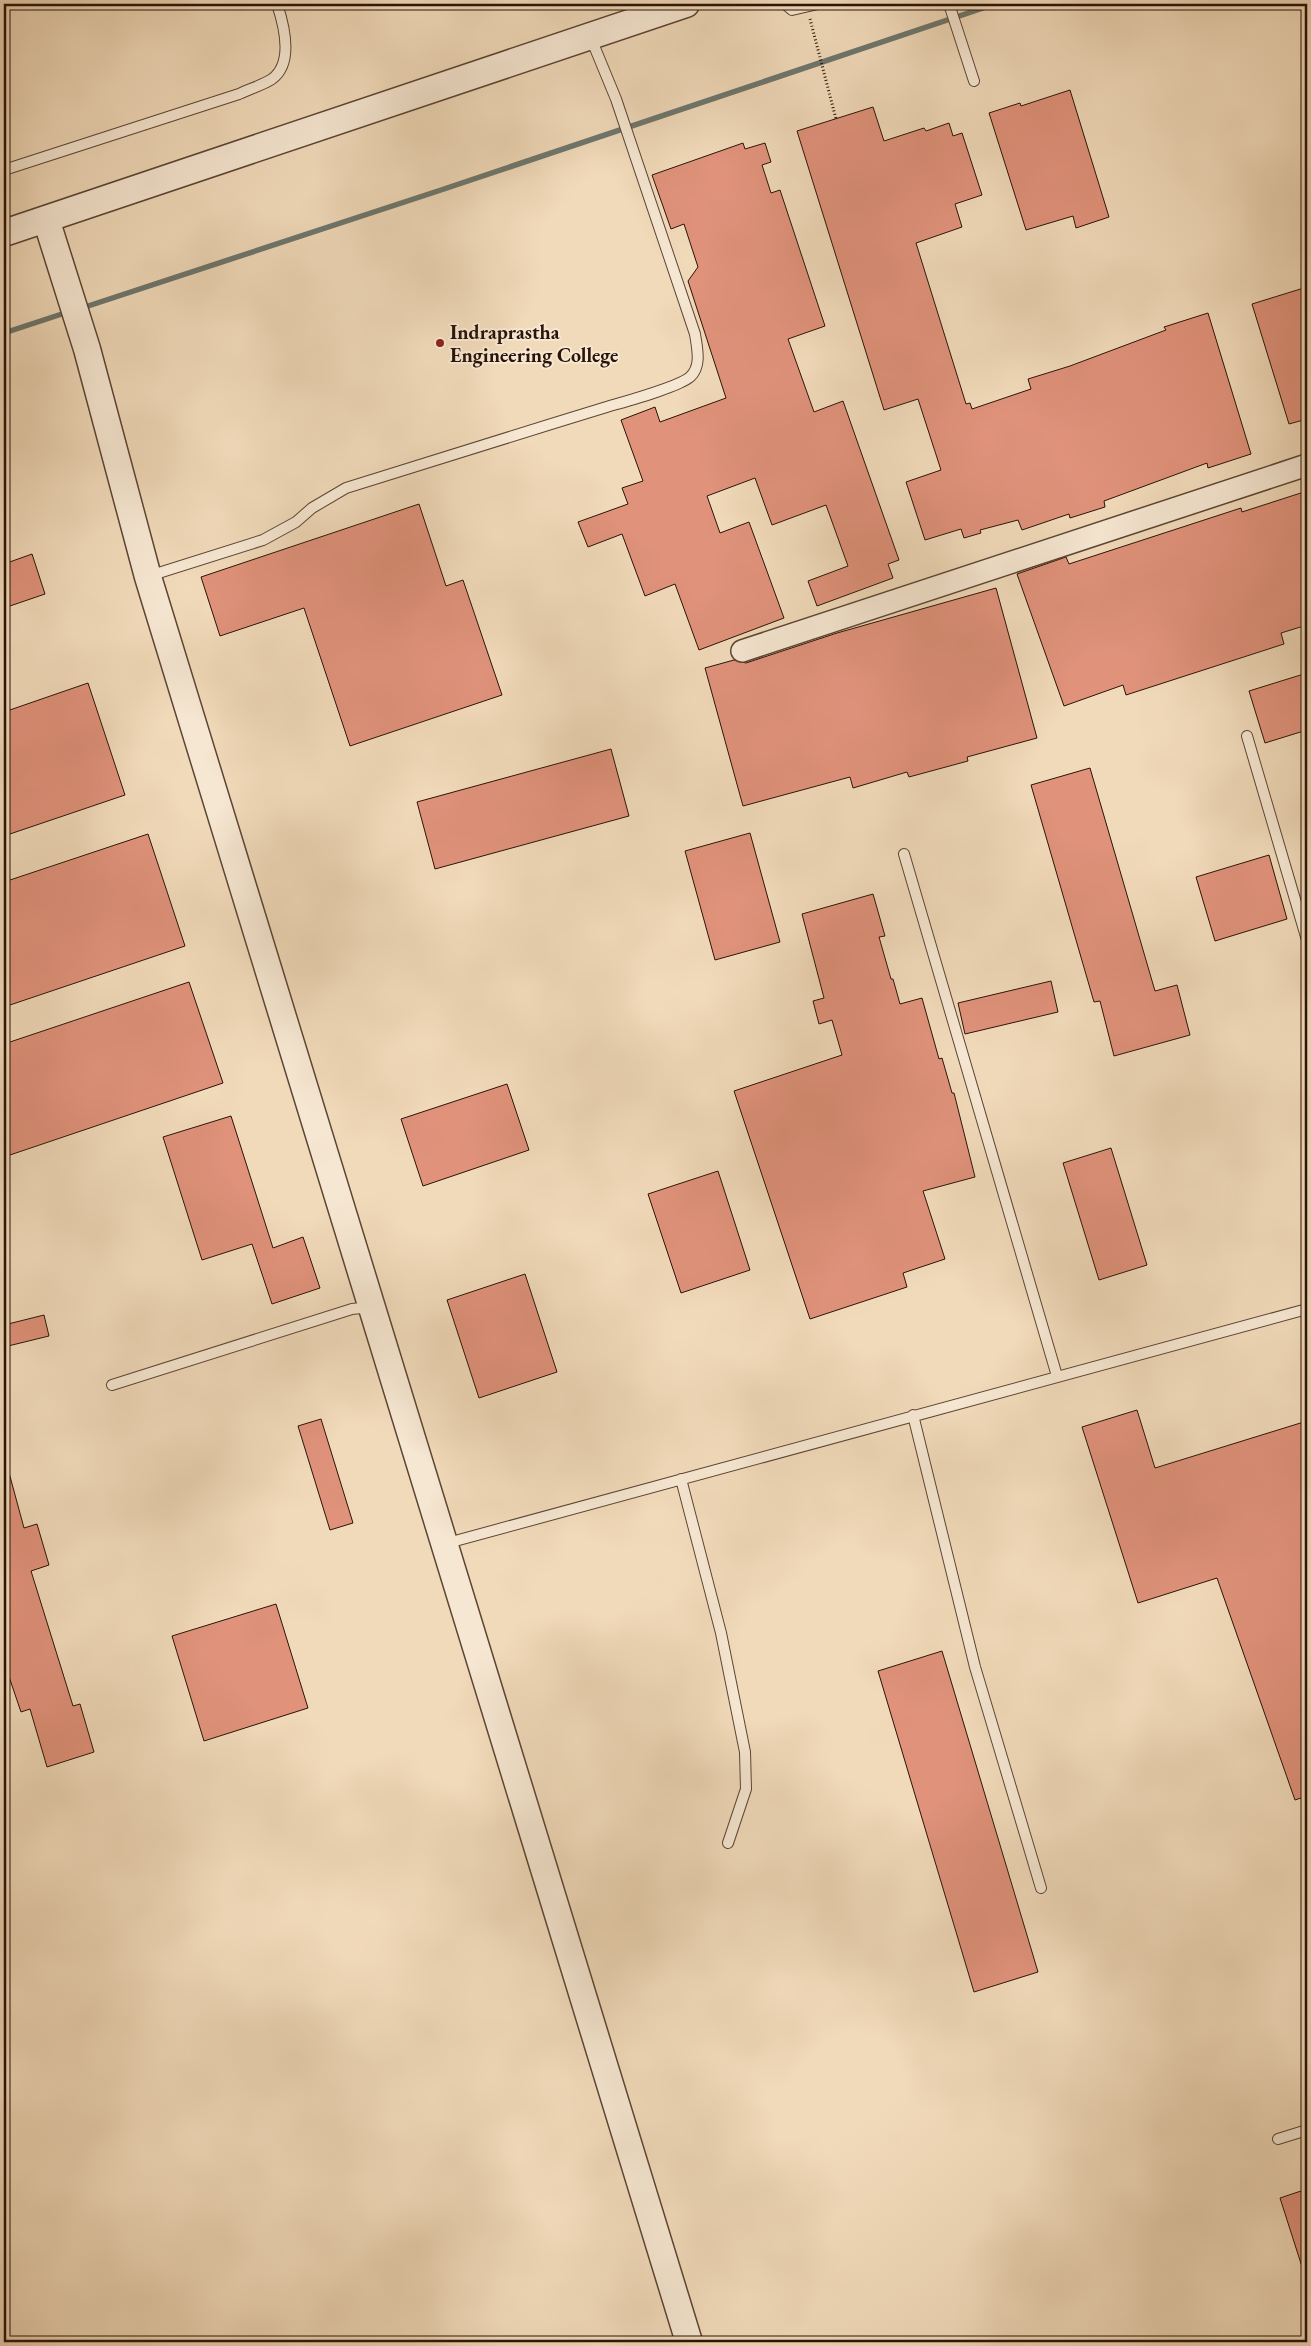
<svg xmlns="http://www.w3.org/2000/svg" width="1311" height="2346" font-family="'EB Garamond',serif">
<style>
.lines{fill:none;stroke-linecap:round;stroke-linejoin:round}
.stream{stroke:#6e776e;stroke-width:5.5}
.building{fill:#e0927b;stroke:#2a1307}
.service-casing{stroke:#5c4534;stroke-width:12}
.minor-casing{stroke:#5c4534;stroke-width:24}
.tertiary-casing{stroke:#5c4534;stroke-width:29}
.path{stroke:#2a1307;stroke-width:3;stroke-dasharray:1 2.5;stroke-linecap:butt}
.service{stroke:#f6e7d2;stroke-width:10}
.minor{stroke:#f6e7d2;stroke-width:21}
.tertiary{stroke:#f6e7d2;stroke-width:26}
.poi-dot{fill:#8f2418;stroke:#f6e7d2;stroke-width:2}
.labels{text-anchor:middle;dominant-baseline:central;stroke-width:4;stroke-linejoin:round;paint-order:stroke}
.poi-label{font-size:20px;font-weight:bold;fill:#2a1307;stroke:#f6e7d2;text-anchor:start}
</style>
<rect width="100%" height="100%" fill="#f1daba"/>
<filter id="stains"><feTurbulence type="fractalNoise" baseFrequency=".004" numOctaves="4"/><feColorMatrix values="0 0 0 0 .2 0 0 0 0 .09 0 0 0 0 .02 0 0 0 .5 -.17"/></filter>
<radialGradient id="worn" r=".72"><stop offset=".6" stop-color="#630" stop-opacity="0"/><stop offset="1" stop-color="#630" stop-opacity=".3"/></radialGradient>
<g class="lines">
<path class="stream" d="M 82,308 L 441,190 L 995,4
M 4,333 L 68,312"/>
</g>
<path class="building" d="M 1070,90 L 1109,217 L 1076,228 L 1073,216 L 1026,230 L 989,113 L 1020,103 L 1021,106 Z
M 873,107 L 884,141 L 924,128 L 926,131 L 949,123 L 953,136 L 962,133 L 982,195 L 955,204 L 962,227 L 916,243 L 966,404 L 970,403 L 972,409 L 1031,389 L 1028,379 L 1070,366 L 1166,330 L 1164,327 L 1208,313 L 1251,454 L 1208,468 L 1207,463 L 1104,501 L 1105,507 L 1070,518 L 1069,514 L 1022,530 L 1018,520 L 980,530 L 981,533 L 964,538 L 961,529 L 925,540 L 906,482 L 941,470 L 918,399 L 884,410 L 797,131 Z
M 743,143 L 745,149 L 765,143 L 771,162 L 762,165 L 771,193 L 780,190 L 825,326 L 788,339 L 814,412 L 843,401 L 899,560 L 888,564 L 893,578 L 817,606 L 808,581 L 848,566 L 826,505 L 772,525 L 755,478 L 707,496 L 720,533 L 749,522 L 784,618 L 699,650 L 675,584 L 645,596 L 622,534 L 588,547 L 578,522 L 628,504 L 622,488 L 643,481 L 621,420 L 655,407 L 660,422 L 726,398 L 688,281 L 698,267 L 684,224 L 671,229 L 652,175 Z
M 1307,287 L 1307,419 L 1289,424 L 1252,304 Z
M 1307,491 L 1307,625 L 1281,633 L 1284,644 L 1126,695 L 1123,685 L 1064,706 L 1017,574 L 1066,557 L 1069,564 L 1241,508 L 1242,512 Z
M 419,504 L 446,586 L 463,580 L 502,695 L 350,746 L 304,608 L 220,636 L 201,577 Z
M 32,554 L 45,594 L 4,608 L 4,564 Z
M 996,588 L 1037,738 L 967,757 L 968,761 L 909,777 L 907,772 L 853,788 L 850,777 L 743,806 L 705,668 L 734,660 L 746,663 L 837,633 Z
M 1307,673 L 1307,730 L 1265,743 L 1249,691 Z
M 88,683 L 125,795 L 4,836 L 4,712 Z
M 611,749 L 629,816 L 435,869 L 417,802 Z
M 1090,768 L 1155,991 L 1177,985 L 1190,1035 L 1114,1056 L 1100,1001 L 1094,1002 L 1031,785 Z
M 750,833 L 780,942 L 715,960 L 685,851 Z
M 148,834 L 185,946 L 4,1007 L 4,882 Z
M 1269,855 L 1287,919 L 1215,941 L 1196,877 Z
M 873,894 L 885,936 L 879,937 L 891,979 L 893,979 L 900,1004 L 922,998 L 939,1059 L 942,1058 L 952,1093 L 954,1093 L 975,1177 L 923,1191 L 945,1259 L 903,1273 L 907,1287 L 810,1319 L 734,1091 L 842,1055 L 832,1020 L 819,1024 L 813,1001 L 824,998 L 802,914 Z
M 1051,981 L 1058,1012 L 965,1034 L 958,1003 Z
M 189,982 L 223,1083 L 4,1157 L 4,1044 Z
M 507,1084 L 529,1150 L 423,1186 L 401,1119 Z
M 231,1116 L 273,1248 L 303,1237 L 320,1288 L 272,1304 L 252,1244 L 202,1260 L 163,1137 Z
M 1111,1148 L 1147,1265 L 1099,1280 L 1063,1163 Z
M 718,1171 L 750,1270 L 681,1293 L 648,1194 Z
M 525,1274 L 557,1372 L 479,1398 L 447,1300 Z
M 44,1315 L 49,1336 L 4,1347 L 4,1325 Z
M 1137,1410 L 1155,1468 L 1307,1421 L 1307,1796 L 1295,1800 L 1217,1578 L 1138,1603 L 1082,1427 Z
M 321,1419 L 353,1523 L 330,1530 L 298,1426 Z
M 8,1469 L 24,1528 L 37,1524 L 49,1565 L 31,1571 L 73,1706 L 80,1704 L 94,1752 L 47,1767 L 30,1709 L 21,1712 L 4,1662 L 4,1470 Z
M 276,1604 L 308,1708 L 204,1741 L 172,1636 Z
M 942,1651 L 1038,1972 L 974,1992 L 878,1671 Z
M 1307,2189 L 1307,2273 L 1304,2273 L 1280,2198 Z"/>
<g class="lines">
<defs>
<path id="service" d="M 785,4 L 792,10 L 818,4
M 949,4 L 974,81
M 4,170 L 239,94 C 249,89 263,85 272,79 C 294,63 284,25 277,4
M 149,576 L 263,540 L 296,522 L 312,508 L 346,488 C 430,462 515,435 600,409 C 619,403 677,388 690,377 C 702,366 697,348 695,334 L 616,99 L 590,36
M 1247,736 L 1307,940
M 904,854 L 1057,1376
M 112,1385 L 352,1309 L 371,1307
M 913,1415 L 975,1667 L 1041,1888
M 681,1479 L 721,1633 L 745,1752 L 746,1789 L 728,1843
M 444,1544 L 1307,1309
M 4,1703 L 4,1715
M 1278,2139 L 1307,2130"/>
<path id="minor" d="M 742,651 L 1307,465"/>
<path id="tertiary" d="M 46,219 L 87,349 L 148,577 L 689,2342
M 4,233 L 686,4"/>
</defs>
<use href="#service" class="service-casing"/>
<use href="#minor" class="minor-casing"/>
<use href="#tertiary" class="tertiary-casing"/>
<path class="path" d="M 810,19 L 836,119"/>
<use href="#service" class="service"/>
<use href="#minor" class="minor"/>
<use href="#tertiary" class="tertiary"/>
</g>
<circle class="poi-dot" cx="440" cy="343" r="5"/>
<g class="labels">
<g class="poi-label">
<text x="450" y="332">Indraprastha<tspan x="450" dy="23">Engineering College</tspan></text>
</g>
</g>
<rect width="1311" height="2346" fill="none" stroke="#f1daba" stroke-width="20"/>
<rect x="5" y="5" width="1301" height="2336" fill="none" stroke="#2a1307" stroke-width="2.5"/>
<rect x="10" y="10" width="1291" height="2326" fill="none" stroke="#2a1307"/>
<rect width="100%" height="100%" filter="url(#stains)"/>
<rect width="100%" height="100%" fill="url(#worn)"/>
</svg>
